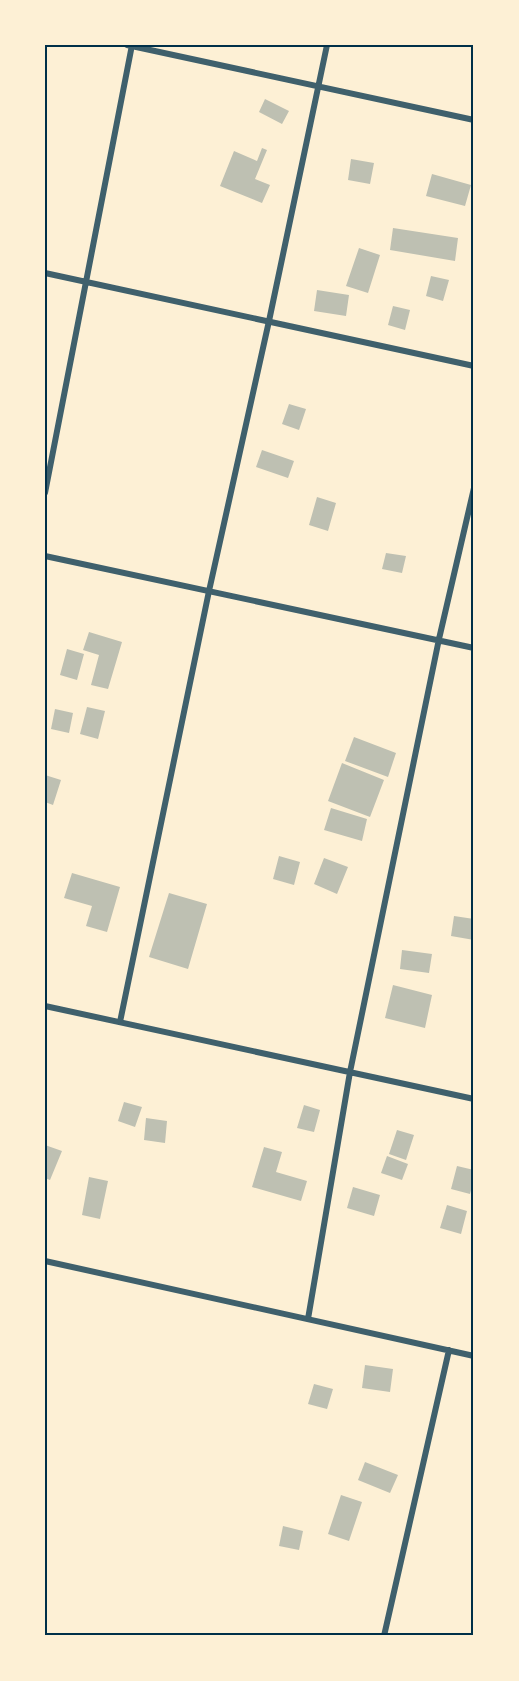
<svg xmlns="http://www.w3.org/2000/svg" width="519" height="1681" font-family="Ubuntu,sans-serif">
<style>
.building{fill:#bec0b2}
.lines{fill:none;stroke-linecap:round;stroke-linejoin:round}
.minor{stroke:#3f606c;stroke-width:6}
.neatline{fill:none;stroke:#003049;stroke-width:2}
</style>
<rect width="100%" height="100%" fill="#fdf0d5"/>
<path class="building" d="M 265,99 L 289,111 L 282,124 L 259,112 Z
M 262,148 L 267,150 L 255,179 L 270,185 L 262,203 L 220,186 L 234,151 L 257,161 Z
M 351,159 L 374,163 L 370,184 L 348,180 Z
M 432,174 L 471,185 L 465,206 L 426,196 Z
M 393,228 L 458,238 L 455,261 L 390,250 Z
M 359,248 L 380,255 L 368,293 L 346,286 Z
M 431,276 L 449,280 L 443,301 L 426,296 Z
M 317,290 L 349,295 L 346,316 L 314,311 Z
M 393,306 L 410,310 L 405,330 L 388,325 Z
M 289,404 L 306,409 L 299,430 L 282,424 Z
M 262,450 L 294,461 L 288,478 L 256,467 Z
M 317,497 L 336,503 L 328,531 L 309,525 Z
M 386,553 L 406,556 L 402,573 L 382,569 Z
M 89,632 L 122,642 L 108,689 L 91,685 L 99,655 L 83,650 Z
M 67,649 L 84,654 L 77,680 L 60,675 Z
M 87,707 L 105,711 L 98,739 L 80,734 Z
M 55,709 L 73,713 L 69,733 L 51,729 Z
M 354,737 L 396,753 L 388,777 L 345,761 Z
M 342,763 L 384,780 L 370,817 L 328,801 Z
M 45,775 L 61,780 L 53,805 L 45,802 Z
M 331,808 L 367,819 L 362,841 L 324,830 Z
M 279,856 L 300,862 L 294,885 L 273,879 Z
M 324,858 L 348,867 L 337,894 L 314,884 Z
M 72,873 L 120,887 L 107,932 L 86,926 L 92,906 L 64,898 Z
M 169,893 L 207,904 L 188,969 L 149,957 Z
M 454,916 L 474,919 L 474,940 L 451,936 Z
M 402,950 L 432,954 L 429,973 L 400,969 Z
M 393,985 L 432,995 L 425,1028 L 385,1018 Z
M 124,1102 L 142,1107 L 135,1127 L 118,1121 Z
M 304,1105 L 320,1110 L 314,1132 L 297,1128 Z
M 146,1118 L 167,1121 L 165,1143 L 144,1140 Z
M 397,1130 L 414,1135 L 406,1160 L 389,1154 Z
M 45,1145 L 62,1151 L 50,1180 L 45,1178 Z
M 264,1147 L 282,1152 L 276,1172 L 307,1181 L 301,1201 L 252,1187 Z
M 387,1156 L 408,1164 L 402,1180 L 381,1173 Z
M 457,1166 L 474,1170 L 474,1179 L 470,1194 L 451,1189 Z
M 89,1177 L 108,1181 L 100,1219 L 82,1215 Z
M 353,1187 L 380,1195 L 374,1216 L 347,1208 Z
M 447,1205 L 467,1211 L 461,1234 L 440,1228 Z
M 365,1365 L 393,1369 L 390,1392 L 362,1388 Z
M 314,1384 L 333,1389 L 327,1409 L 308,1404 Z
M 365,1462 L 398,1475 L 390,1493 L 358,1480 Z
M 341,1495 L 362,1502 L 349,1541 L 328,1534 Z
M 283,1526 L 303,1531 L 299,1550 L 279,1546 Z"/>
<g class="lines">
<path class="minor" d="M 127,45 L 474,120
M 45,273 L 474,366
M 45,493 L 132,45
M 45,556 L 474,648
M 45,1006 L 474,1099
M 120,1022 L 209,591 L 269,321 L 327,45
M 45,1261 L 474,1356
M 308,1319 L 350,1072 L 439,639 L 474,488
M 384,1636 L 449,1350"/>
</g>
<rect width="519" height="1681" fill="none" stroke="#fdf0d5" stroke-width="93"/>
<rect x="46" y="46" width="426" height="1588" class="neatline"/>
</svg>
